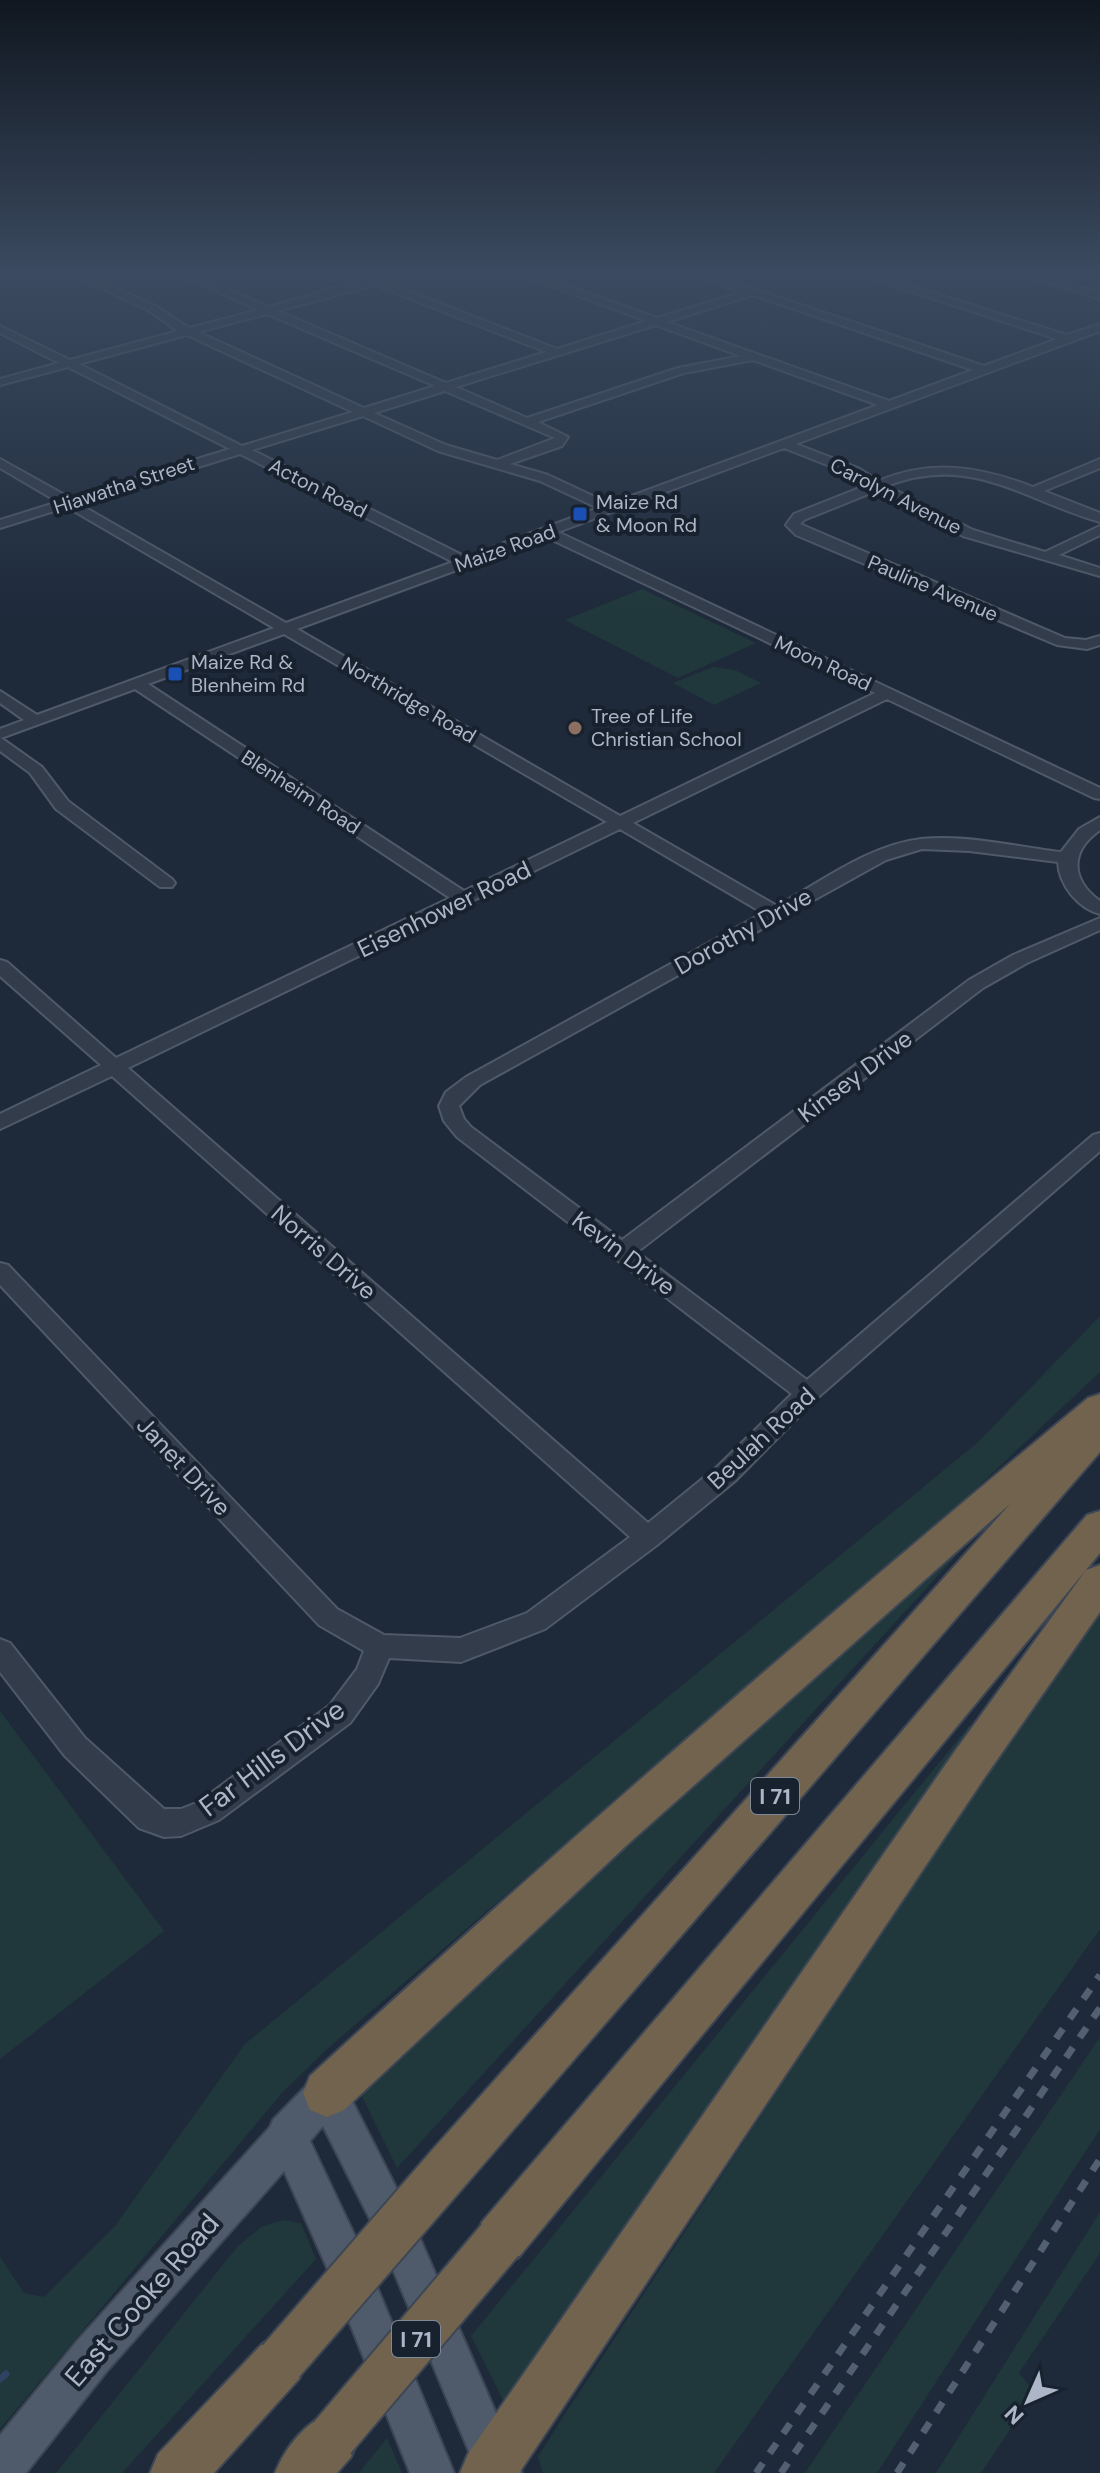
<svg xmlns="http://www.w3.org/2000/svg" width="1100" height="2473" font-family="'DM Sans',sans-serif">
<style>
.green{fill:#20383b}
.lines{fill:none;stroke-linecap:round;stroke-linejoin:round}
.stream{stroke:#2e4361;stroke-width:7}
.minor-casing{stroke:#4f5968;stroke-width:4}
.major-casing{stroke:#3b4554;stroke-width:4}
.highway-casing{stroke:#3d4654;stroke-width:4}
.minor{fill:#323c4a;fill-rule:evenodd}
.major{fill:#4f5b6a;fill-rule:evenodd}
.highway{fill:#71634e;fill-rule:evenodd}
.rail{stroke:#536072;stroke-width:7;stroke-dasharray:12 12;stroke-linecap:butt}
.highway-bridge-casing{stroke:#3d4654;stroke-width:52;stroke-linecap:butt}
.highway-bridge{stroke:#71634e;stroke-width:48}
.transit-dot{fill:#1a4fb4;stroke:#18212e;stroke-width:3}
.education-dot{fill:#8d6e63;stroke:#18212e;stroke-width:3}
.labels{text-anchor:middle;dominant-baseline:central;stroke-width:8;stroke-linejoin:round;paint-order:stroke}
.far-street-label{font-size:20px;fill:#acb6c7;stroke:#18212e}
.far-poi-label{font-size:20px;fill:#acb6c7;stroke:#18212e;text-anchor:start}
.shield{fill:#18212e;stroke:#808999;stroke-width:2}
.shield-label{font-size:22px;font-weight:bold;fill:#acb6c7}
.street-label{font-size:24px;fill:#acb6c7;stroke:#18212e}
.near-street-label{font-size:28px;fill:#acb6c7;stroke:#18212e}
</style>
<rect width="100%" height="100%" fill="#1e2a3a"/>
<path class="green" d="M 642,589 L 756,643 L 678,678 L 565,620 Z
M 713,667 L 735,670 L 761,683 L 714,705 L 673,683 Z
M 1100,1316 L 1100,1372 L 969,1495 L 326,2050 L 282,2093 L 0,2429 L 0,2257 L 24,2293 L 44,2297 L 115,2226 L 245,2044 L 977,1443 Z
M 984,1525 L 397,2168 L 355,2082 Z
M 1100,1600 L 1100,1929 L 714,2473 L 543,2473 L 538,2457 L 561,2420 Z
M 0,1711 L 164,1931 L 0,2059 Z
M 969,1726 L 977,1732 L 509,2412 L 471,2336 Z
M 1100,2037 L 1100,2129 L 877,2473 L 805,2473 Z
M 1100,2212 L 1100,2253 L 1019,2373 L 1035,2392 L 981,2473 L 936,2473 Z
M 283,2220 L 301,2223 L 316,2259 L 122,2473 L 56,2473 L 238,2246 L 261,2227 Z
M 387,2438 L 402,2473 L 359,2473 Z"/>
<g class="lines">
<path class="stream" d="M 0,2379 L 6,2374"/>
<defs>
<path id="minor" d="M 66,272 L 79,272 L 156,306 L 189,328 L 258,310 L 175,272 L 189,272 L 269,307 L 372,277 L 415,272 L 385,282 L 557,349 L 646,321 L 514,272 L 529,272 L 657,318 L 742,292 L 688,272 L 703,272 L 984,366 L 1057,339 L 851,272 L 866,272 L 1067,335 L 1100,324 L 1100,331 L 796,444 L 858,468 L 878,481 C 932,459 979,466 1033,487 L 1100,459 L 1100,468 L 1044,491 L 1100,513 L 1100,522 C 1023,500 971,453 887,486 L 973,530 L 1045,552 L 1100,526 L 1100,535 L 1059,555 L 1100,568 L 1100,576 L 963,536 L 876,491 L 804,520 L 800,524 L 1065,638 L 1086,640 L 1100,636 L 1100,645 L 1087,649 L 1057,645 L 796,535 L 786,525 L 794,514 L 867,485 L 850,474 L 784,448 L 558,532 L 1100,788 L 1100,799 L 1094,798 L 887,699 L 633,823 L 777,906 C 821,882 869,845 921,839 C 966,834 1016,847 1061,852 L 1079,829 L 1100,817 L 1100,830 C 1070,851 1070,879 1100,901 L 1100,914 C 1078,908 1059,885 1058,862 L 969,851 L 922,849 L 886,860 L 480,1085 L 459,1106 L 464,1119 L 471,1127 L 622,1240 L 969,980 L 1013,955 L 1100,918 L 1100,930 L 1027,963 L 983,988 L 637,1252 L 807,1380 L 1093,1135 L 1100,1133 L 1100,1151 L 816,1399 L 735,1481 L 657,1545 L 545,1629 L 461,1662 L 389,1658 L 378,1684 L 350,1723 L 219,1820 L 181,1836 L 164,1837 L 139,1828 L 65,1756 L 0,1672 L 0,1639 L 10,1643 L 85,1738 L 164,1809 L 181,1809 L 199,1802 L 330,1705 L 357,1669 L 364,1651 L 319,1625 L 0,1285 L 0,1263 L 8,1265 L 337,1609 L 384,1635 L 460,1638 L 527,1613 L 630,1537 L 112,1076 L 0,1129 L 0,1114 L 101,1065 L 0,976 L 0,960 L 7,962 L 116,1058 L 450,898 L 135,689 L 1,738 L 42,767 L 68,801 L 172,879 L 175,883 L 172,887 L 160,887 L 56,809 L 30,773 L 0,751 L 0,729 L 24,720 L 0,703 L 0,691 L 37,715 L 274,628 L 67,507 L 0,528 L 0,520 L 58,502 L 0,468 L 0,459 L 70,498 L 230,449 L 68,367 L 0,385 L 0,379 L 59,363 L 0,333 L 0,326 L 70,360 L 178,331 L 148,310 ZM 375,285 L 546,352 L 446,383 L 278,311 ZM 753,295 L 973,370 L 889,401 L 667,322 ZM 267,314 L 435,386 L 364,408 L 198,332 ZM 656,325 L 741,356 L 678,368 L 527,418 L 456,387 ZM 187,335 L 353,412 L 242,446 L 79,364 ZM 753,360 L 878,405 L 610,504 L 548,475 L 510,464 L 562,446 L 568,437 L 538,422 L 684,373 ZM 445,391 L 555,438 L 497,460 L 446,445 L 374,413 ZM 363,416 L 438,451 L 540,481 L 598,508 L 466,557 L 252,450 ZM 240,454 L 453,562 L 286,623 L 79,504 ZM 546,537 L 875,693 L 620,816 L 297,629 ZM 284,634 L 607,822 L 464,891 L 148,684 ZM 620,829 L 763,913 L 466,1077 L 446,1092 L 439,1106 L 444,1121 L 457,1137 L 792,1394 L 717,1467 L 648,1523 L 128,1068 Z
M 1015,272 L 1031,272 L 1100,293 L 1100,299 Z"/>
<path id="major" d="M 327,2074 L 341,2079 L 409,2213 L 522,2473 L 478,2473 L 381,2241 L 323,2126 L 310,2141 L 363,2253 L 454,2473 L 410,2473 L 332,2279 L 284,2171 L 107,2371 L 26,2473 L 0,2473 L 0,2435 L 77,2341 L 270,2127 L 273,2120 L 313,2079 Z"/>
<path id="highway" d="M 1100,1394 L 1100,1452 L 468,2182 L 451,2189 L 434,2182 L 427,2165 L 434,2148 L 1010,1504 L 628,1844 L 344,2110 L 327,2117 L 310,2110 L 303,2093 L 310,2076 C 563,1843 823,1618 1088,1398 Z
M 1100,1511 L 1100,1553 L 518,2258 L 500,2265 L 482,2258 L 475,2240 L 482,2222 L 1087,1515 Z
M 1100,1565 L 1100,1612 L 985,1777 L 519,2473 L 460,2473 L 468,2454 L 955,1751 L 1086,1570 Z
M 281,2335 L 299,2343 L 307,2361 L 299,2379 L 214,2473 L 150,2473 L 158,2454 L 263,2343 Z
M 332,2411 L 351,2419 L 359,2438 L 351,2457 L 337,2473 L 275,2473 C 286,2446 305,2423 332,2411 Z"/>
</defs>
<use href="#minor" class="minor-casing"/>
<use href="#major" class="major-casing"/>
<use href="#highway" class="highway-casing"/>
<use href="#minor" class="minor"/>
<use href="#major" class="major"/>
<use href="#highway" class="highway"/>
<path class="rail" d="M 756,2473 L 1100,1975
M 781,2473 L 1100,2008
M 897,2473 L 1100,2159"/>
<defs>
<path id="highway-bridge" d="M 281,2361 L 451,2165
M 332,2438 L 500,2240"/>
</defs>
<use href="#highway-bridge" class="highway-bridge-casing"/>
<use href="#highway-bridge" class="highway-bridge"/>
</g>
<linearGradient id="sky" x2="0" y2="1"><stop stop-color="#101720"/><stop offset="0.44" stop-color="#3b4a60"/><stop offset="1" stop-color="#3b4a60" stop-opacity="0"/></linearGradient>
<rect width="1100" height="618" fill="url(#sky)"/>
<g class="transit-dot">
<rect x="572" y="506" width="16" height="16" rx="4"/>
<rect x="167" y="666" width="16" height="16" rx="4"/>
</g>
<circle class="education-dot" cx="575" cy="728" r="8"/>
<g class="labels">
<g class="far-street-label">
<text transform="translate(124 485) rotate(-18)">Hiawatha Street</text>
<text transform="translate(318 488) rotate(27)">Acton Road</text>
<text transform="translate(896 496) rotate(27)">Carolyn Avenue</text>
<text transform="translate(505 548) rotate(-20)">Maize Road</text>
<text transform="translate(933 588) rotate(23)">Pauline Avenue</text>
<text transform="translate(823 663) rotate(25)">Moon Road</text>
<text transform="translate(409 700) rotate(30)">Northridge Road</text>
<text transform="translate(301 792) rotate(33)">Blenheim Road</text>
</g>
<g class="far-poi-label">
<text x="596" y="502">Maize Rd<tspan x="596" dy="23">&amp; Moon Rd</tspan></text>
<text x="191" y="662">Maize Rd &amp;<tspan x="191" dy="23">Blenheim Rd</tspan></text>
<text x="591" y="716">Tree of Life<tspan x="591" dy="23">Christian School</tspan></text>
</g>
<g class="shield">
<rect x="751" y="1778" width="48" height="36" rx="6"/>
<rect x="392" y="2321" width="48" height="36" rx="6"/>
</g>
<g class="shield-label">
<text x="775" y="1796">I 71</text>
<text x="416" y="2339">I 71</text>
</g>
<g class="street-label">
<text transform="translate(444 909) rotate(-26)">Eisenhower Road</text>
<text transform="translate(743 931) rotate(-29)">Dorothy Drive</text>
<text transform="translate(855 1076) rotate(-37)">Kinsey Drive</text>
<text transform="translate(324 1252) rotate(41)">Norris Drive</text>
<text transform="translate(624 1253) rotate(37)">Kevin Drive</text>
<text transform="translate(761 1438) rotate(-43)">Beulah Road</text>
<text transform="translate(184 1466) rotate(47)">Janet Drive</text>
</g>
<g class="near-street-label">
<text transform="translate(272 1758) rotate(-37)">Far Hills Drive</text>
<text transform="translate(142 2300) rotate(-49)">East Cooke Road</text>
</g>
</g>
<g transform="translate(1028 2401) rotate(225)" stroke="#18212e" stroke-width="6" paint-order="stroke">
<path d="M0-6L14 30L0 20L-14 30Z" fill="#acb6c7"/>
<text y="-12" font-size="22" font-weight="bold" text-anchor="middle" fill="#acb6c7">N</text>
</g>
</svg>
